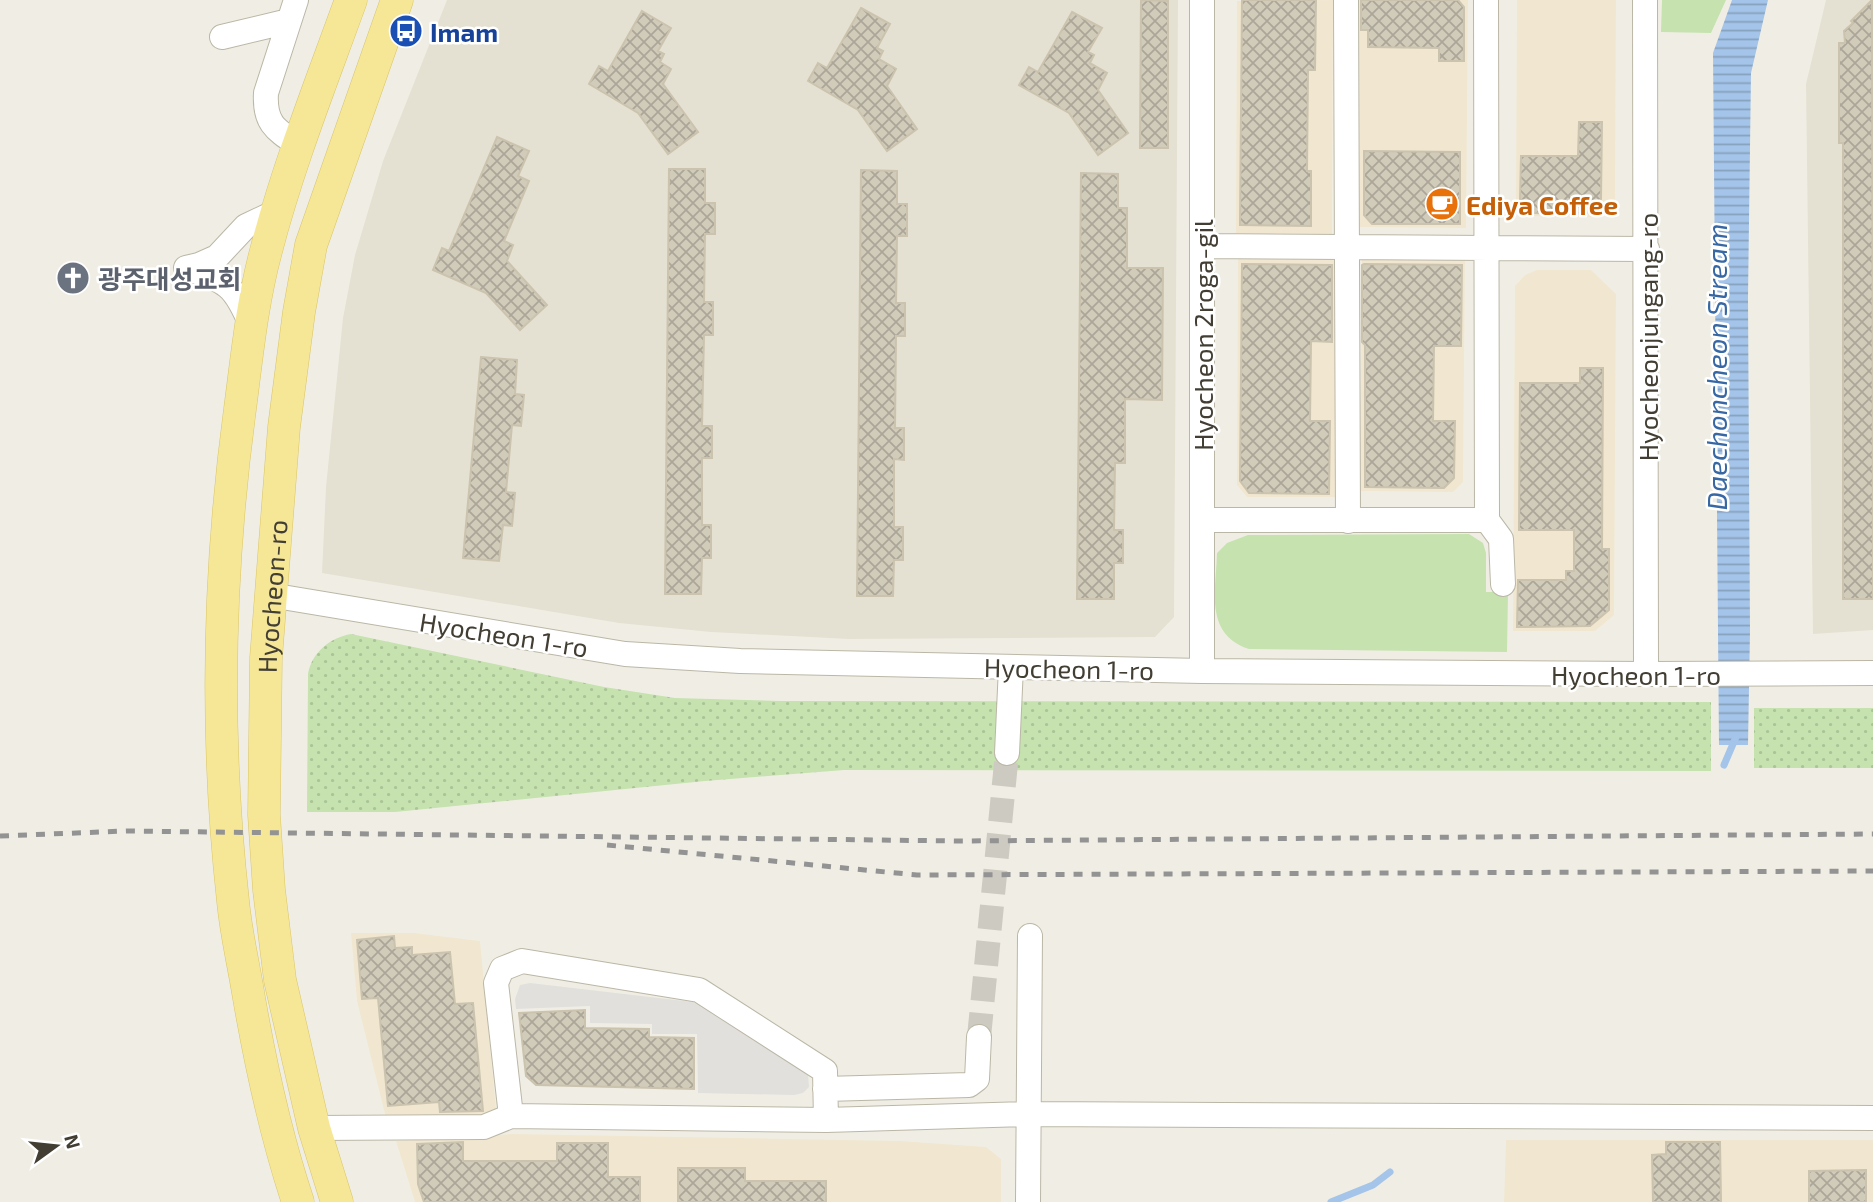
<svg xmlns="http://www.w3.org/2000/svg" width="1873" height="1202" font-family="'Exo 2','Noto Sans KR',sans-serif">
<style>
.residential{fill:#e4e1d2}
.commercial{fill:#f1e7d0}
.grass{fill:url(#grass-dots)}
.park{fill:#c5e2af}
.parking{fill:#e1e0dc}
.water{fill:url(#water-rules)}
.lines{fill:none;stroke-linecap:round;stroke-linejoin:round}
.stream{stroke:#a4c4e9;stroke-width:7}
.building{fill:url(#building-cross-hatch);stroke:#cbc3ae;stroke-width:2}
.minor-tunnel{stroke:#cdcbc1;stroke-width:24;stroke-dasharray:24 12;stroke-linecap:butt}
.minor-casing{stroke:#bbb7a7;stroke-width:26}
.major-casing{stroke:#d9c569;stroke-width:33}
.minor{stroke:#fff;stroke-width:24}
.major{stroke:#f6e797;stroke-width:32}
.rail{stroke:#939393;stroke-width:5;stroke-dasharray:9 9;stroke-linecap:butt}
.labels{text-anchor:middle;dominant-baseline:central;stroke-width:5;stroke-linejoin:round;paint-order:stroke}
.transit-label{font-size:26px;font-weight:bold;fill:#164399;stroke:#fff;text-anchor:start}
.food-label{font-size:26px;font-weight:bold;fill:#c56008;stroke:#fff;text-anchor:start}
.worship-label{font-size:26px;font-weight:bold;fill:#5b616d;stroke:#fff;text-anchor:start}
.street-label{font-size:26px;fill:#423e34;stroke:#fff}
.water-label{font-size:28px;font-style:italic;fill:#3768a4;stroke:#fff}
</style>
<defs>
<pattern id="grass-dots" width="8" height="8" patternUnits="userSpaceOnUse" patternTransform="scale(1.75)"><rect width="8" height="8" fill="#c5e2af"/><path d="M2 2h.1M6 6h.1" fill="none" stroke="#aac397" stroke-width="1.8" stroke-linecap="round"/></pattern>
<pattern id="water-rules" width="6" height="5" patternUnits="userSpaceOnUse" patternTransform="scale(1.75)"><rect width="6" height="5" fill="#a4c4e9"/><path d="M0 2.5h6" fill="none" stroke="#87a1be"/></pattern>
<pattern id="building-cross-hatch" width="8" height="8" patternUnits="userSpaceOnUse" patternTransform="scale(1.75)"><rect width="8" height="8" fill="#d1cbba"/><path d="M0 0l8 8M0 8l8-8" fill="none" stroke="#aba698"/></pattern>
</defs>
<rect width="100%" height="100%" fill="#f0eee4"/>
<path class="residential" d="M 447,0 L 1178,0 L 1174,617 L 1155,637 L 849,639 L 711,632 L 619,623 L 322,573 L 326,487 L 343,318 L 355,255 L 383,161 Z
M 1826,0 L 1873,0 L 1873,630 L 1813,634 L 1806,84 Z"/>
<path class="commercial" d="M 1333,0 L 1332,234 L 1236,233 L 1237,1 Z
M 1359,0 L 1468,0 L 1466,228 L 1358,227 Z
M 1517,0 L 1616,0 L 1615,205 L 1602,217 L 1526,216 L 1516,203 Z
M 1362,255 L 1465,256 L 1463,482 L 1453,492 L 1360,491 Z
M 1238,259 L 1341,260 L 1339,497 L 1247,497 L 1237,485 Z
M 1537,270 L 1591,270 L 1616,294 L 1614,615 L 1595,631 L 1513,631 L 1515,286 L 1525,275 Z
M 351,933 L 414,933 L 480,941 L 496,1109 L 491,1117 L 386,1118 L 357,1001 Z
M 514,1134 L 900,1141 L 986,1147 L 1001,1159 L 1001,1202 L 415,1202 L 396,1141 Z
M 1506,1140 L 1873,1140 L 1873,1202 L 1504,1202 Z"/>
<path class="grass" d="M 351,634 L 604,687 L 675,698 L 781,701 L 1711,702 L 1711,771 L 844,770 L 705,781 L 395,812 L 307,812 L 308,674 C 312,652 330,638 351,634 Z
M 1754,708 L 1873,708 L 1873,768 L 1754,768 Z"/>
<path class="park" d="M 1662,0 L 1726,0 L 1711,33 L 1661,32 Z
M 1469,534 L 1483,543 L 1486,553 L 1486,592 L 1508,592 L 1507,652 L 1249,649 C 1204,634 1216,591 1217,553 L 1227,543 L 1248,535 Z"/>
<path class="parking" d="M 530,983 L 693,1002 L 808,1074 L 809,1087 L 803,1093 L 794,1095 L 698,1093 L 697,1034 L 652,1034 L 652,1024 L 590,1023 L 590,1006 L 516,1009 L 515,999 L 520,985 Z"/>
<path class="water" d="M 1732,0 L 1768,0 L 1751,73 L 1748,298 L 1750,631 L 1748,745 L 1719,745 L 1713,53 Z"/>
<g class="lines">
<path class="stream" d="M 1724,765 L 1736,737
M 1331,1202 L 1373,1185 L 1390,1172"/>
</g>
<path class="building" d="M 1141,0 L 1168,1 L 1168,148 L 1140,148 Z
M 1242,0 L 1316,0 L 1315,70 L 1308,70 L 1307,171 L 1311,171 L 1311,226 L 1240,225 Z
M 1361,0 L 1458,0 L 1464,7 L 1464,61 L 1439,61 L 1439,48 L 1368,47 L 1368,30 L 1361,30 Z
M 1872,0 L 1873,599 L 1843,599 L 1843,143 L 1839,143 L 1839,43 L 1845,43 L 1844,31 L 1853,23 L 1851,21 Z
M 861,8 L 890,24 L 877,48 L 883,51 L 879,59 L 896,69 L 887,86 L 917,129 L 887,151 L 858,110 L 808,81 L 818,63 L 827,68 Z
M 642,11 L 671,28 L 658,51 L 664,54 L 660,62 L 671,69 L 663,84 L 698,132 L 668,154 L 638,113 L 589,84 L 599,66 L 608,71 Z
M 1072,12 L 1102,28 L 1088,52 L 1094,55 L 1090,63 L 1107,73 L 1098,90 L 1128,133 L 1098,155 L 1069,113 L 1019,85 L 1029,67 L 1038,72 Z
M 1579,122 L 1602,122 L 1601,199 L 1586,214 L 1530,213 L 1520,200 L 1521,156 L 1578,156 Z
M 497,137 L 529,151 L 518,176 L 529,181 L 504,241 L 513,245 L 507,261 L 547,305 L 520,330 L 486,293 L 433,270 L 442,248 L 449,251 Z
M 1364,151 L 1460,152 L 1460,224 L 1372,224 L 1364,215 Z
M 669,169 L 705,169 L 705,203 L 715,203 L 715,234 L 705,234 L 704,302 L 713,302 L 713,335 L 704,335 L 702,426 L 712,426 L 712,458 L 702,458 L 702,525 L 711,525 L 711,558 L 702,558 L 701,594 L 665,594 Z
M 861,170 L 897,171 L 897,204 L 907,204 L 907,236 L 897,236 L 896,303 L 905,303 L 905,336 L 896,336 L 895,428 L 904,428 L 904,460 L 894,459 L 894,527 L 903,527 L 903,560 L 894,560 L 893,596 L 857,596 Z
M 1081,173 L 1118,174 L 1118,208 L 1127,208 L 1127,268 L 1163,268 L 1162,400 L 1125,399 L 1125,463 L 1115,463 L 1114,530 L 1123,530 L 1123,563 L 1114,563 L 1114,599 L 1077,599 Z
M 1242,264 L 1332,265 L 1332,342 L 1311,341 L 1310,421 L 1330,421 L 1329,494 L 1249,493 L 1240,481 Z
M 1364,264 L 1462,265 L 1461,346 L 1434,346 L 1433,421 L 1455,421 L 1454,478 L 1444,488 L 1365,487 L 1365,345 L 1362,342 L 1362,265 Z
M 481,357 L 517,360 L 515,394 L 524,395 L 521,426 L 512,425 L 506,492 L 515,493 L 512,526 L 503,525 L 499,561 L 463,558 Z
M 1580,368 L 1603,368 L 1602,549 L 1609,549 L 1609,610 L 1590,626 L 1517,627 L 1518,580 L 1566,580 L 1566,571 L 1574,571 L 1574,530 L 1519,530 L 1520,383 L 1580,383 Z
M 394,936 L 395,948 L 412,947 L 412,955 L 450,952 L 455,1004 L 473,1003 L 483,1111 L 440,1112 L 439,1102 L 388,1106 L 378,998 L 362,999 L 357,940 Z
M 585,1010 L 585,1028 L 649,1029 L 649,1037 L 694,1038 L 694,1089 L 536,1085 L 526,1076 L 519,1013 Z
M 463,1142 L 463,1161 L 557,1161 L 557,1143 L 608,1143 L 608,1177 L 640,1177 L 640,1202 L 424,1202 L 418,1184 L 417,1144 Z
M 1666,1142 L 1720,1142 L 1721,1202 L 1653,1202 L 1652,1155 L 1666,1154 Z
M 678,1168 L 745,1168 L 745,1181 L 826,1181 L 826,1202 L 678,1202 Z
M 1866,1170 L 1866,1202 L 1809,1202 L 1809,1171 Z"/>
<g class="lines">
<path class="minor-tunnel" d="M 979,1037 L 1007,753"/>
<defs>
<path id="minor" d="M 296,0 L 266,93 C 264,124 276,130 300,146
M 1202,0 L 1202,671
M 1346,0 L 1348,521
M 1645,0 L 1646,674
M 222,37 L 289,21
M 1202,246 L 1647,249
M 251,325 C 234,284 227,282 186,268 L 199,265 L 217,257 L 246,226 L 278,211
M 1202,520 L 1487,520 L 1486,0
M 1487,520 L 1501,539 L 1503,584
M 270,595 L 625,654 L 740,661 L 1202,671 L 1646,674 L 1873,673
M 1007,753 L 1011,667
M 825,1089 L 969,1085 L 977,1079 L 979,1037
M 511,1116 L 496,983 L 502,969 L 522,961 L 699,990 L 825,1071 L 826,1120
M 314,1128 L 484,1127 L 511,1116 L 826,1120 L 1029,1114 L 1873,1118
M 1028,1202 L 1030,936"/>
<g id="major">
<path d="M 298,1202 C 276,1136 261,1067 249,998 C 244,966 236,934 233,901 C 215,738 218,572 240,409 C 247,356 252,303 266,251 C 288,166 321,83 351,0"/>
<path id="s1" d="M 337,1202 L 314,1128 L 280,980 L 269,890 L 264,815 L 266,658 L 284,427 L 299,312 L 311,245 L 397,0"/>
</g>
</defs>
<use href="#minor" class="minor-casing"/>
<use href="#major" class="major-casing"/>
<use href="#minor" class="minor"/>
<use href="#major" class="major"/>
<path class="rail" d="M 0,836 L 126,831 L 961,841 L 1873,834
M 607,845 L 917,875 L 1873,871"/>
</g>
<defs>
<symbol id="bus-disc" viewBox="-11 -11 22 22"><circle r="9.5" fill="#1a4fb4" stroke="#fff"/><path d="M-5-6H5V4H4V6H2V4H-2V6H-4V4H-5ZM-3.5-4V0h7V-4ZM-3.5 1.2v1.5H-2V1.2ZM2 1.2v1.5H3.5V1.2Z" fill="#fff"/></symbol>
<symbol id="cafe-disc" viewBox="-11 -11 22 22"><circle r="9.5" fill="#e8710a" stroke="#fff"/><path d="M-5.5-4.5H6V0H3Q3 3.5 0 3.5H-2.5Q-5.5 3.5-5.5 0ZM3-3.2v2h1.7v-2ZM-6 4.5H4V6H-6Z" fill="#fff"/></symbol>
<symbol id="church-disc" viewBox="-11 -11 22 22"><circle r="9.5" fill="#6b7280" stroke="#fff"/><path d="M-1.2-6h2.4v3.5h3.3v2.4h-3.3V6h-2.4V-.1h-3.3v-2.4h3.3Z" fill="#fff"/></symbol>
</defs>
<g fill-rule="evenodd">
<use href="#bus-disc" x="387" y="12" width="38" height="38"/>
<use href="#cafe-disc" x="1423" y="185" width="38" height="38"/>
<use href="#church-disc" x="54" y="259" width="38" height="38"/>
</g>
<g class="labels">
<g class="transit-label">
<text x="430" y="31">Imam</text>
</g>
<g class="food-label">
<text x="1466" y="204">Ediya Coffee</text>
</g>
<g class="worship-label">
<text x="98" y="278">광주대성교회</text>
</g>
<g class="street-label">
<text transform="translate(1202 335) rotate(-90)">Hyocheon 2roga-gil</text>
<text transform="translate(1647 337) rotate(-90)">Hyocheonjungang-ro</text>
<text stroke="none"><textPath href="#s1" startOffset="614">Hyocheon-ro</textPath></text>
<text transform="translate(504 634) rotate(9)">Hyocheon 1-ro</text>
<text transform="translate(1069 668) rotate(1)">Hyocheon 1-ro</text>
<text x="1636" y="674">Hyocheon 1-ro</text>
</g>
<g class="water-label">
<text transform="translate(1716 367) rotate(-90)">Daechoncheon Stream</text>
</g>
</g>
<g transform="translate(56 1146) rotate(75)" stroke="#ffffff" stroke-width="5" paint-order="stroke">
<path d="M0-5L12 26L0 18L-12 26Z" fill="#423e34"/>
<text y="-10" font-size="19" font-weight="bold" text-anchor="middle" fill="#423e34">N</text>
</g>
</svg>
